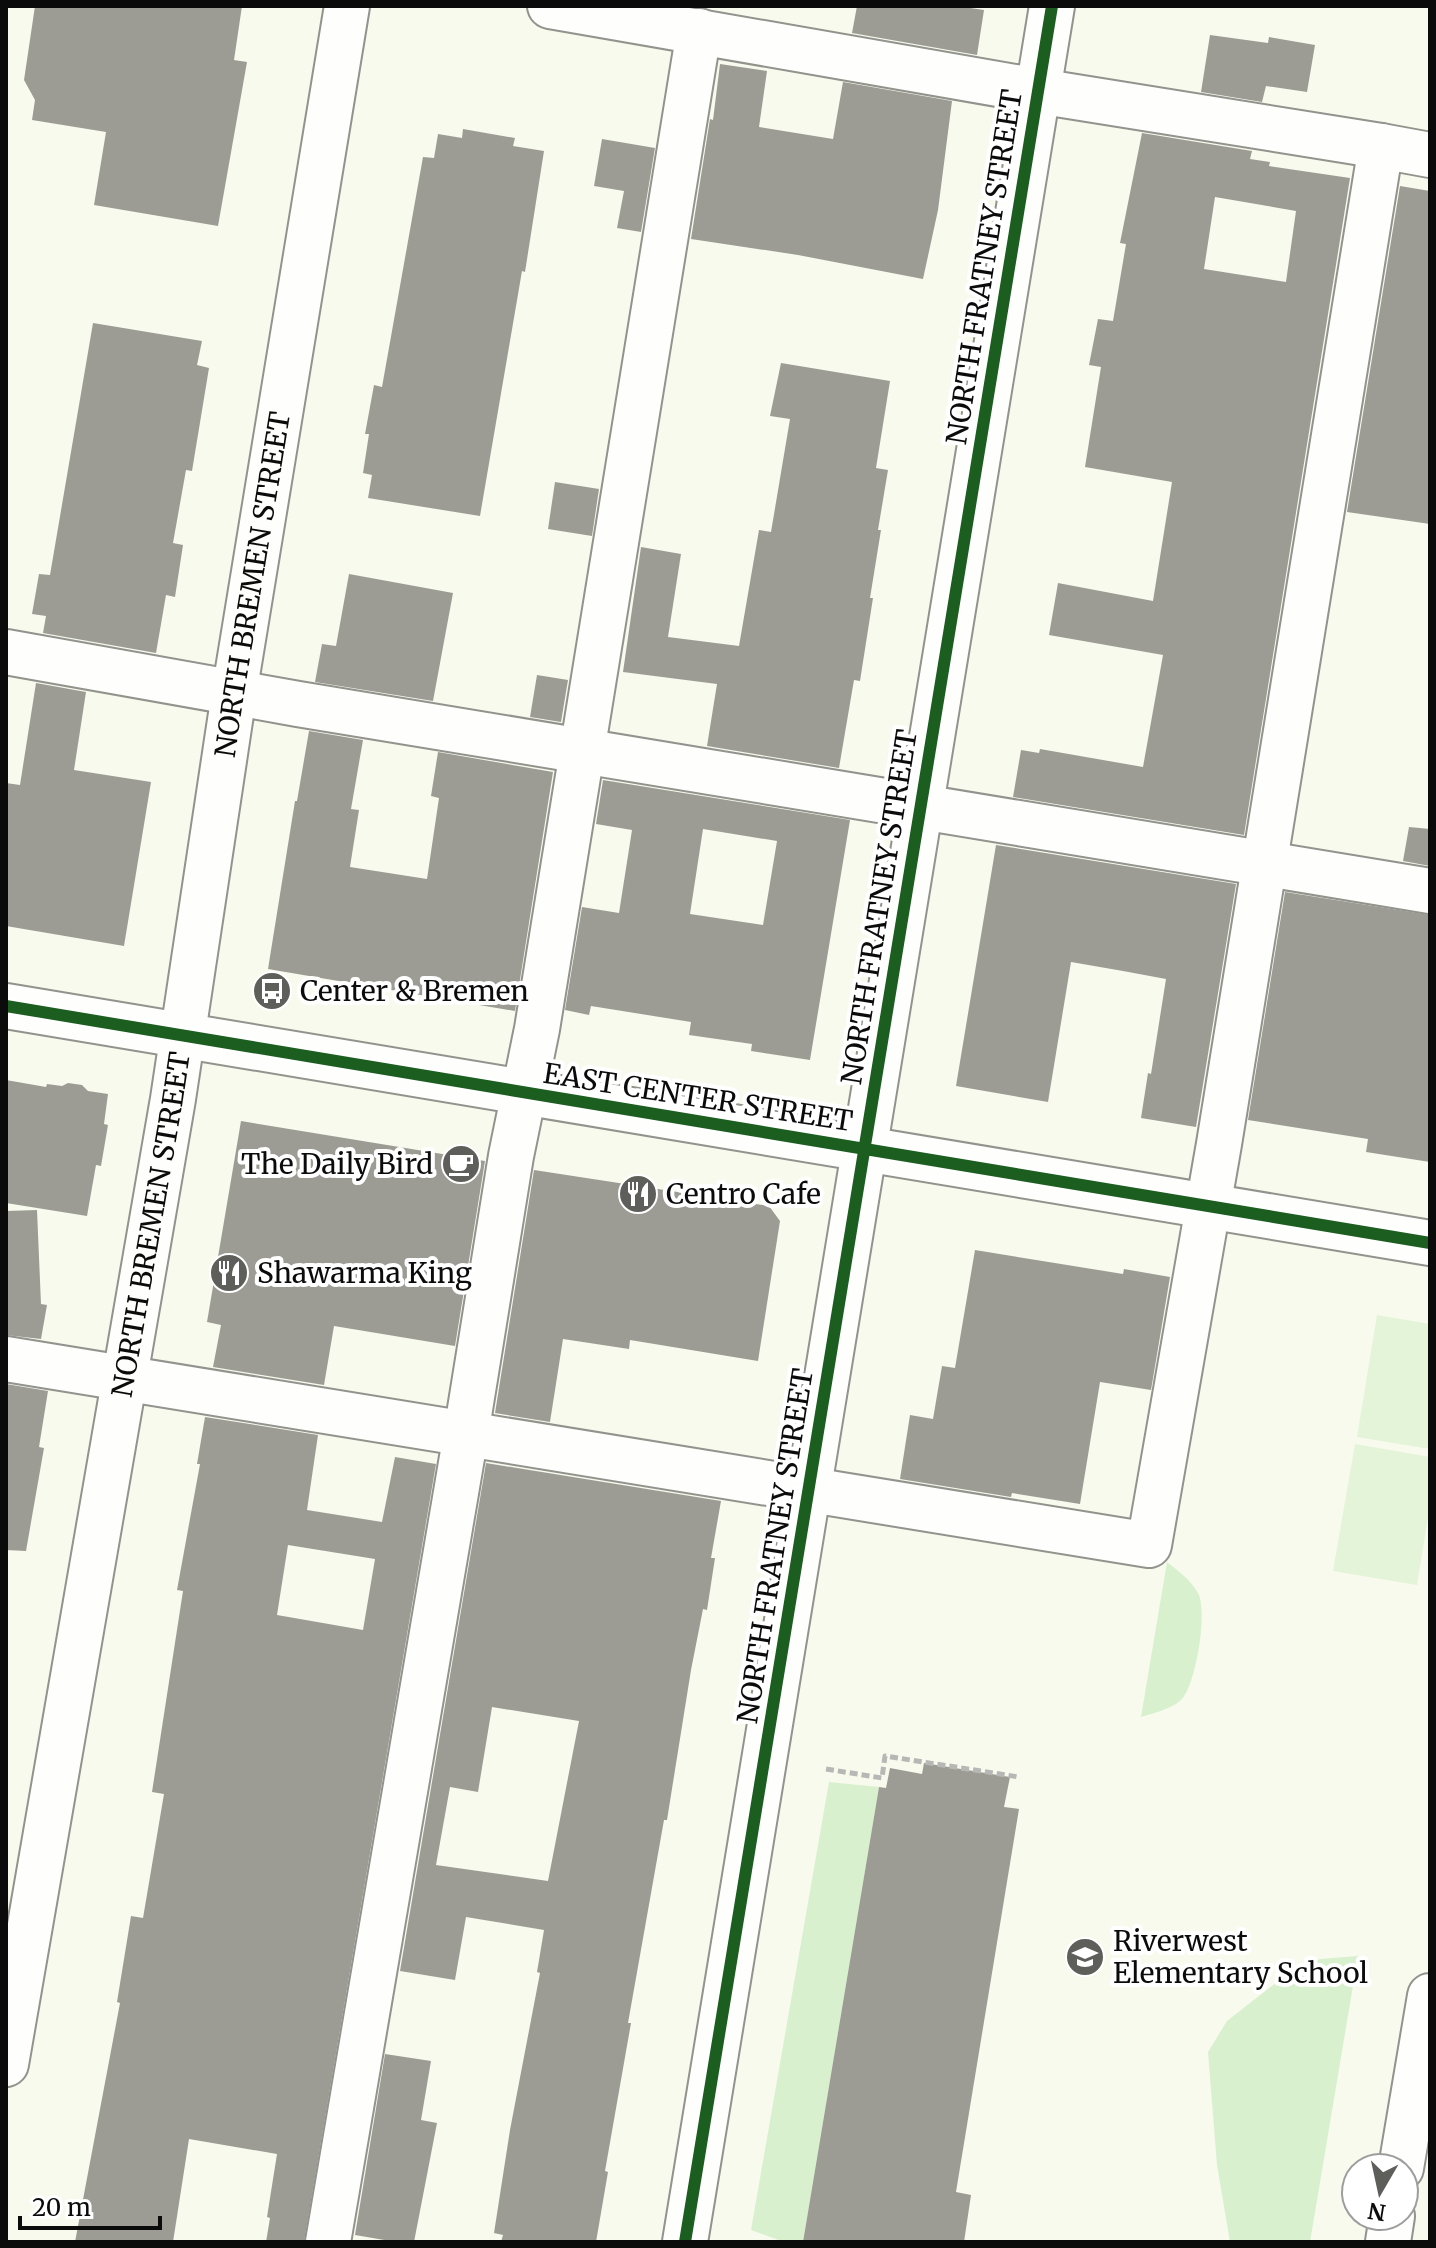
<svg xmlns="http://www.w3.org/2000/svg" width="1436" height="2248" font-family="Merriweather,serif">
<style>
.green{fill:#d8f0ce}
.pitch{fill:#e4f4d8}
.building{fill:#9c9c95;fill-rule:evenodd}
.lines{fill:none;stroke-linecap:round;stroke-linejoin:round}
.minor-casing{stroke:#92938d;stroke-width:48}
.path{stroke:#b7b7b5;stroke-width:5;stroke-dasharray:8 4;stroke-linecap:butt}
.minor{stroke:#fefefc;stroke-width:44}
.cycleway-casing{stroke:#fff;stroke-width:17}
.cycleway{stroke:#1b5e20;stroke-width:12}
.labels{text-anchor:middle;dominant-baseline:central;stroke-width:8;stroke-linejoin:round;paint-order:stroke}
.street-label{font-size:28px;fill:#0b0b0b;stroke:#fff}
.poi-label{font-size:28px;fill:#0b0b0b;stroke:#fff;text-anchor:start}
</style>
<rect width="100%" height="100%" fill="#f8faee"/>
<path class="green" d="M 1167,1562 C 1178,1571 1191,1580 1198,1593 C 1208,1611 1196,1686 1181,1700 C 1171,1709 1154,1713 1141,1717 Z
M 829,1782 L 879,1787 L 803,2242 L 784,2242 L 751,2230 Z
M 1358,1956 L 1310,2242 L 1230,2242 L 1217,2165 L 1208,2052 L 1227,2021 L 1291,1971 L 1320,1959 Z"/>
<path class="pitch" d="M 1377,1315 L 1430,1324 L 1430,1449 L 1357,1437 Z
M 1355,1444 L 1430,1457 L 1430,1505 L 1417,1585 L 1333,1571 Z"/>
<path class="building" d="M 35,6 L 242,6 L 234,60 L 247,62 L 218,226 L 94,205 L 106,132 L 32,120 L 35,100 L 24,80 Z
M 857,6 L 957,6 L 984,10 L 977,55 L 852,33 Z
M 1210,35 L 1268,43 L 1269,37 L 1315,45 L 1307,92 L 1266,86 L 1262,102 L 1201,92 Z
M 720,64 L 767,71 L 759,127 L 833,139 L 843,82 L 952,101 L 938,210 L 923,279 L 798,255 L 691,239 L 710,119 L 713,120 Z
M 463,129 L 515,138 L 513,146 L 544,151 L 525,272 L 522,271 L 480,516 L 368,498 L 372,475 L 363,473 L 369,434 L 365,434 L 374,385 L 382,387 L 423,157 L 434,158 L 438,134 L 462,138 Z
M 1142,133 L 1252,151 L 1250,159 L 1270,162 L 1269,166 L 1350,178 L 1244,835 L 1013,797 L 1021,750 L 1039,753 L 1040,749 L 1143,767 L 1163,655 L 1049,635 L 1058,583 L 1153,601 L 1172,482 L 1085,467 L 1101,367 L 1089,365 L 1098,319 L 1113,321 L 1126,244 L 1120,243 ZM 1215,197 L 1296,211 L 1286,282 L 1204,269 Z
M 602,139 L 655,148 L 641,232 L 617,228 L 624,191 L 594,186 Z
M 1400,186 L 1430,191 L 1430,524 L 1347,512 Z
M 93,323 L 202,341 L 197,365 L 209,368 L 192,471 L 186,470 L 173,543 L 183,545 L 175,597 L 166,595 L 156,653 L 43,633 L 46,616 L 32,614 L 39,574 L 50,575 Z
M 781,363 L 890,381 L 876,468 L 888,470 L 878,530 L 881,530 L 870,598 L 873,598 L 860,681 L 854,680 L 839,768 L 707,746 L 717,684 L 623,672 L 641,547 L 681,554 L 668,637 L 739,646 L 759,530 L 771,532 L 790,419 L 770,416 Z
M 555,482 L 599,489 L 592,536 L 548,529 Z
M 349,574 L 453,593 L 433,701 L 315,682 L 322,644 L 336,646 Z
M 537,675 L 568,680 L 561,722 L 530,717 Z
M 36,683 L 86,692 L 74,770 L 151,782 L 124,946 L 6,926 L 6,783 L 20,785 Z
M 309,731 L 363,740 L 351,809 L 359,810 L 350,867 L 427,879 L 439,798 L 431,796 L 438,752 L 553,772 L 515,1011 L 268,969 L 295,801 L 297,801 Z
M 603,780 L 850,820 L 810,1060 L 751,1051 L 752,1044 L 689,1035 L 691,1022 L 591,1006 L 589,1015 L 565,1010 L 582,907 L 619,913 L 632,830 L 596,824 ZM 703,829 L 777,841 L 763,925 L 690,914 Z
M 1409,827 L 1430,829 L 1430,866 L 1403,861 Z
M 996,845 L 1236,884 L 1196,1127 L 1141,1118 L 1148,1073 L 1151,1074 L 1166,979 L 1123,971 L 1071,962 L 1048,1102 L 956,1086 Z
M 1285,892 L 1430,915 L 1430,1162 L 1366,1152 L 1368,1139 L 1248,1120 Z
M 6,1080 L 46,1087 L 47,1084 L 62,1086 L 68,1083 L 82,1085 L 88,1091 L 108,1094 L 104,1124 L 108,1125 L 101,1166 L 96,1165 L 87,1216 L 6,1203 Z
M 241,1121 L 485,1161 L 455,1346 L 334,1326 L 324,1385 L 213,1367 L 221,1325 L 207,1322 Z
M 534,1170 L 769,1206 L 780,1221 L 758,1361 L 630,1340 L 629,1349 L 563,1339 L 550,1422 L 495,1413 Z
M 37,1210 L 41,1304 L 47,1305 L 41,1339 L 6,1335 L 6,1211 Z
M 975,1250 L 1123,1274 L 1124,1269 L 1170,1277 L 1151,1390 L 1100,1382 L 1080,1504 L 1012,1493 L 1011,1497 L 900,1479 L 910,1415 L 933,1419 L 942,1366 L 955,1368 Z
M 6,1384 L 48,1391 L 39,1447 L 44,1448 L 26,1551 L 6,1550 Z
M 205,1417 L 318,1435 L 307,1510 L 382,1522 L 395,1457 L 436,1464 L 304,2242 L 266,2242 L 270,2218 L 267,2217 L 277,2154 L 189,2139 L 173,2242 L 75,2242 L 120,2003 L 117,2002 L 131,1916 L 143,1918 L 164,1794 L 152,1792 L 183,1591 L 177,1590 L 200,1464 L 197,1464 ZM 288,1545 L 375,1559 L 363,1630 L 277,1615 Z
M 486,1463 L 721,1501 L 711,1558 L 715,1558 L 707,1610 L 703,1609 L 691,1670 L 667,1820 L 664,1820 L 628,2023 L 631,2023 L 605,2171 L 608,2172 L 596,2242 L 501,2242 L 503,2235 L 494,2233 L 510,2130 L 540,1973 L 537,1972 L 544,1930 L 466,1917 L 455,1980 L 400,1971 ZM 492,1707 L 579,1721 L 548,1881 L 436,1865 L 450,1787 L 478,1792 Z
M 924,1763 L 1010,1777 L 1004,1807 L 1019,1809 L 956,2192 L 971,2195 L 964,2242 L 803,2242 L 879,1787 L 886,1788 L 890,1768 L 922,1774 Z
M 385,2054 L 431,2061 L 421,2120 L 437,2123 L 414,2242 L 396,2242 L 355,2235 Z"/>
<g class="lines">
<defs>
<g id="minor">
<path d="M 550,6 L 1038,91 L 1381,146"/>
<path d="M 6,652 L 298,704 L 1430,891"/>
<path d="M 6,1006 L 1430,1243"/>
<path d="M 6,1359 L 1149,1545 L 1219,1144 L 1381,146 L 1430,155"/>
<path id="s1" d="M 6,2064 L 173,1099 L 234,694 L 347,6"/>
<path d="M 1401,2168 L 1430,1996"/>
<path d="M 328,2242 L 466,1434 L 511,1156 L 537,1029 L 699,31"/>
<path d="M 685,2242 L 1052,6"/>
<path d="M 1388,2242 L 1392,2216"/>
</g>
</defs>
<use href="#minor" class="minor-casing"/>
<path class="path" d="M 826,1769 L 882,1778 L 885,1756 L 1019,1777"/>
<use href="#minor" class="minor"/>
<defs>
<path id="cycleway" d="M 6,1006 L 1430,1243
M 685,2242 L 1052,6"/>
</defs>
<use href="#cycleway" class="cycleway-casing"/>
<use href="#cycleway" class="cycleway"/>
</g>
<defs>
<symbol id="bus-disc" viewBox="-11 -11 22 22"><circle r="9.5" fill="#5e5f5a" stroke="#fff"/><path d="M-5-6H5V4H4V6H2V4H-2V6H-4V4H-5ZM-3.5-4V0h7V-4ZM-3.5 1.2v1.5H-2V1.2ZM2 1.2v1.5H3.5V1.2Z" fill="#fff"/></symbol>
<symbol id="cafe-disc" viewBox="-11 -11 22 22"><circle r="9.5" fill="#5e5f5a" stroke="#fff"/><path d="M-5.5-4.5H6V0H3Q3 3.5 0 3.5H-2.5Q-5.5 3.5-5.5 0ZM3-3.2v2h1.7v-2ZM-6 4.5H4V6H-6Z" fill="#fff"/></symbol>
<symbol id="restaurant-disc" viewBox="-11 -11 22 22"><circle r="9.5" fill="#5e5f5a" stroke="#fff"/><path d="M-5-6h1v4h1v-4h1v4h1v-4h1v5L-1.5 .5V6h-2V.5L-5-1ZM5-6V6H3V1.5H1.5Q1.5-4 5-6Z" fill="#fff"/></symbol>
<symbol id="school-disc" viewBox="-11 -11 22 22"><circle r="9.5" fill="#5e5f5a" stroke="#fff"/><path d="M0-5L7-2L0 1L-7-2ZM-4 1L0 2.5L4 1V4Q0 6-4 4Z" fill="#fff"/></symbol>
</defs>
<g fill-rule="evenodd">
<use href="#bus-disc" x="250" y="969" width="44" height="44"/>
<use href="#cafe-disc" x="439" y="1142" width="44" height="44"/>
<use href="#restaurant-disc" x="616" y="1172" width="44" height="44"/>
<use href="#restaurant-disc" x="207" y="1251" width="44" height="44"/>
<use href="#school-disc" x="1063" y="1935" width="44" height="44"/>
</g>
<g class="labels">
<g class="street-label">
<text transform="translate(984 267) rotate(-81)">NORTH FRATNEY STREET</text>
<text stroke="none"><textPath href="#s1" startOffset="1500">NORTH BREMEN STREET</textPath></text>
<text transform="translate(879 907) rotate(-81)">NORTH FRATNEY STREET</text>
<text transform="translate(698 1097) rotate(9)">EAST CENTER STREET</text>
<text stroke="none"><textPath href="#s1" startOffset="852">NORTH BREMEN STREET</textPath></text>
<text transform="translate(775 1546) rotate(-81)">NORTH FRATNEY STREET</text>
</g>
<g class="poi-label">
<text x="300" y="991">Center &amp; Bremen</text>
<text x="433" y="1164" text-anchor="end">The Daily Bird</text>
<text x="666" y="1194">Centro Cafe</text>
<text x="257" y="1273">Shawarma King</text>
<text x="1113" y="1941">Riverwest<tspan x="1113" dy="32">Elementary School</tspan></text>
</g>
</g>
<rect width="1436" height="2248" fill="none" stroke="#0b0b0b" stroke-width="16"/>
<g transform="translate(1380 2192) rotate(189)"><circle r="38" fill="#ffffff" stroke="#9d9d9d" stroke-width="2"/>
<path d="M0-6L14 30L0 20L-14 30Z" fill="#5e5f5a"/>
<text y="-12" font-size="22" font-weight="bold" text-anchor="middle" fill="#0b0b0b">N</text>
</g>
<path d="M20 2216v12h140v-12" fill="none" stroke="#0b0b0b" stroke-width="4"/>
<text x="32" y="2216" font-size="24" fill="#0b0b0b" stroke="#ffffff" stroke-width="6" paint-order="stroke">20 m</text>
</svg>
